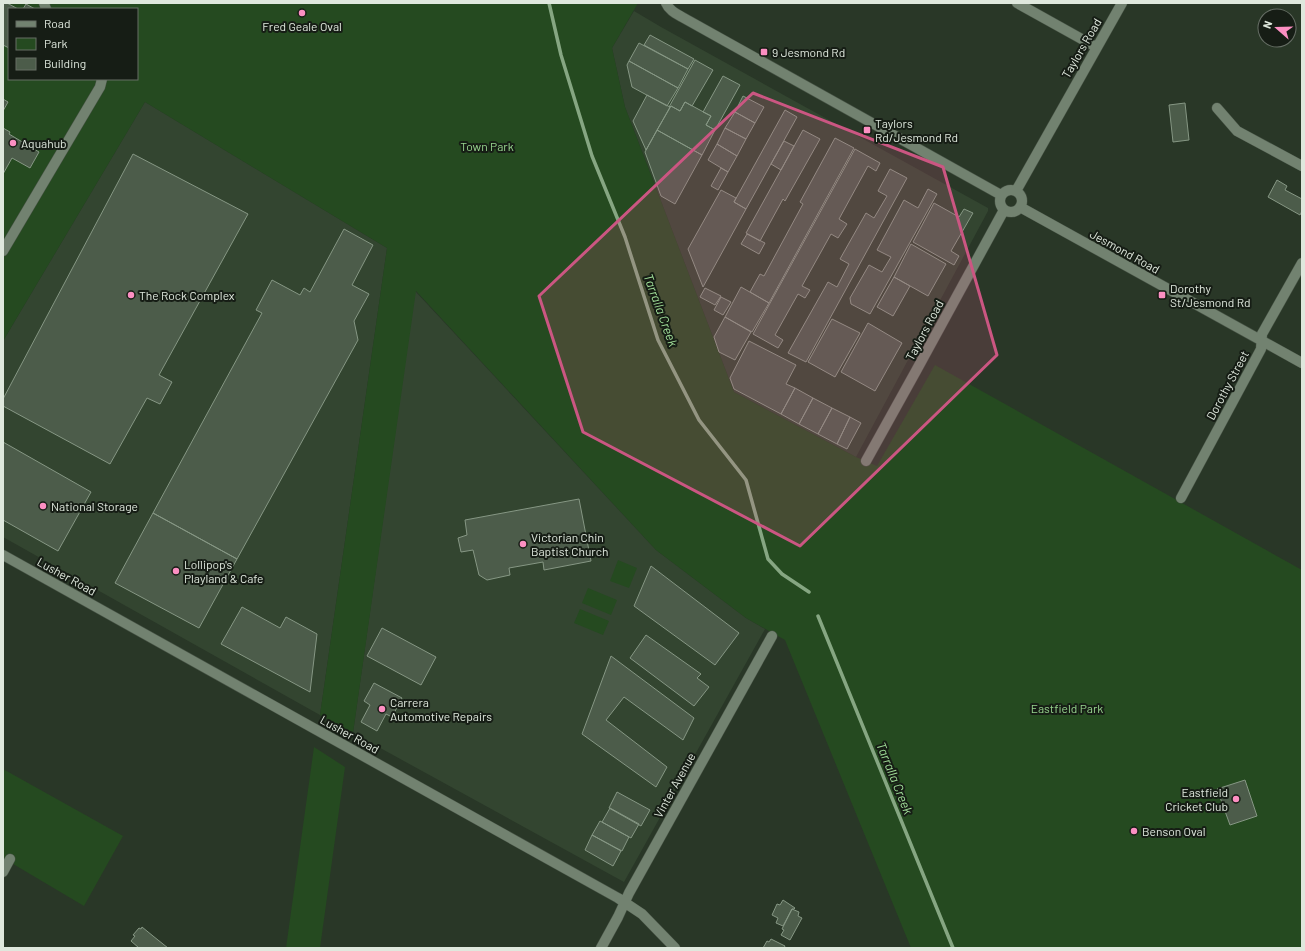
<svg xmlns="http://www.w3.org/2000/svg" width="1305" height="951" font-family="Barlow,sans-serif">
<style>
.built{fill:#334530}
.green{fill:#254a20;fill-rule:evenodd}
.lines{fill:none;stroke-linecap:round;stroke-linejoin:round}
.stream{stroke:#86a682;stroke-width:3.5}
.building{fill:#4c5c4a;stroke:#869784}
.minor-casing{stroke:#475345;stroke-width:11}
.minor{stroke:#728270;stroke-width:10}
.marked{fill:#cb5682;fill-opacity:0.2;stroke:#cb5682;stroke-width:3;stroke-linejoin:round}
.poi-dot{fill:#fc8fc2;stroke:#161d15;stroke-width:1.5}
.labels{text-anchor:middle;dominant-baseline:central;stroke-width:4;stroke-linejoin:round;paint-order:stroke}
.poi-label{font-size:12px;fill:#dfe8dd;stroke:#161d15;text-anchor:start}
.street-label{font-size:12px;fill:#dfe8dd;stroke:#161d15}
.park-label{font-size:12px;fill:#98d58f;stroke:#161d15}
.water-label{font-size:13px;font-style:italic;fill:#a1df99;stroke:#161d15}
</style>
<rect width="100%" height="100%" fill="#293727"/>
<path class="built" d="M 634,11 L 661,27 L 988,208 L 988,211 L 856,457 L 734,392 L 625,107 L 612,48 Z
M 145,102 L 387,248 L 320,715 L 3,537 L 3,341 Z
M 415,291 L 656,550 L 746,618 L 765,629 L 624,882 L 353,733 Z"/>
<path class="green" d="M 3,3 L 638,3 L 612,48 L 625,107 L 734,392 L 856,457 L 877,466 L 935,365 L 1302,570 L 1302,948 L 911,948 L 785,640 L 746,618 L 656,550 L 416,291 L 353,733 L 320,715 L 387,248 L 145,102 L 3,341 ZM 9,9 L 137,9 L 137,79 L 9,79 Z
M 618,560 L 637,568 L 629,588 L 610,581 Z
M 588,588 L 617,600 L 611,615 L 582,603 Z
M 580,609 L 609,621 L 603,635 L 574,623 Z
M 314,747 L 345,767 L 320,948 L 286,948 Z
M 3,769 L 123,836 L 84,906 L 3,858 Z"/>
<g class="lines">
<path class="stream" d="M 549,3 L 561,55 L 592,156 L 625,237 L 658,340 L 699,420 L 746,480 L 768,559 L 782,574 L 809,592
M 818,616 L 953,948"/>
</g>
<path class="building" d="M 3,3 L 7,3 L 18,9 L 9,9 L 9,48 L 3,45 Z
M 26,4 L 35,9 L 23,9 Z
M 650,35 L 694,59 L 688,69 L 644,45 Z
M 639,43 L 688,69 L 678,88 L 629,61 Z
M 695,60 L 713,70 L 692,106 L 685,102 L 680,111 L 671,106 L 670,107 L 669,107 Z
M 629,61 L 678,88 L 667,106 L 632,87 L 627,65 Z
M 723,76 L 740,85 L 715,130 L 706,125 L 711,116 L 703,112 Z
M 647,95 L 670,107 L 646,150 L 633,121 Z
M 743,96 L 764,107 L 755,123 L 735,112 Z
M 3,99 L 8,102 L 3,111 Z
M 685,102 L 711,116 L 706,125 L 715,130 L 702,155 L 657,130 L 671,106 L 680,111 Z
M 1185,103 L 1189,140 L 1173,142 L 1169,105 Z
M 785,110 L 797,117 L 746,209 L 734,202 Z
M 735,112 L 755,123 L 746,139 L 725,128 Z
M 3,128 L 10,132 L 9,134 L 39,152 L 30,168 L 12,158 L 3,174 Z
M 725,128 L 746,139 L 737,156 L 717,144 Z
M 657,130 L 702,155 L 675,204 L 661,196 L 645,152 Z
M 803,130 L 820,139 L 785,201 L 783,199 L 760,241 L 746,233 Z
M 835,138 L 854,148 L 769,303 L 750,292 L 760,274 L 764,276 L 803,204 L 800,202 Z
M 784,141 L 794,146 L 781,170 L 771,164 Z
M 717,144 L 737,156 L 728,172 L 708,160 Z
M 855,149 L 880,163 L 876,171 L 868,166 L 839,219 L 847,224 L 838,238 L 831,234 L 802,286 L 810,290 L 805,298 L 798,294 L 775,335 L 783,340 L 778,348 L 753,334 Z
M 133,154 L 248,214 L 159,375 L 172,382 L 160,404 L 147,398 L 110,464 L 3,406 L 3,399 Z
M 721,168 L 728,172 L 718,190 L 711,186 Z
M 890,169 L 907,178 L 806,362 L 788,353 L 828,282 L 837,287 L 849,264 L 840,259 L 866,213 L 874,218 L 887,196 L 878,191 Z
M 1277,180 L 1287,186 L 1285,190 L 1302,199 L 1302,211 L 1300,215 L 1268,197 Z
M 928,189 L 937,194 L 870,314 L 851,304 L 850,298 L 869,265 L 882,272 L 891,257 L 877,250 L 904,200 L 918,208 Z
M 721,190 L 736,198 L 734,202 L 746,209 L 703,287 L 688,249 Z
M 934,203 L 959,217 L 964,209 L 973,213 L 951,251 L 959,256 L 954,265 L 913,242 Z
M 344,229 L 373,245 L 352,285 L 369,294 L 354,321 L 358,340 L 237,559 L 153,513 L 262,313 L 256,310 L 272,280 L 300,295 L 304,288 L 310,292 Z
M 747,234 L 765,243 L 759,254 L 741,244 Z
M 911,244 L 946,264 L 928,296 L 894,277 Z
M 894,277 L 910,286 L 893,316 L 877,307 Z
M 741,287 L 769,303 L 752,332 L 725,317 Z
M 705,288 L 721,296 L 715,305 L 700,297 Z
M 721,297 L 731,302 L 723,315 L 714,310 Z
M 725,317 L 751,332 L 735,360 L 719,352 L 714,337 Z
M 832,319 L 860,333 L 835,377 L 808,362 Z
M 868,323 L 902,343 L 875,391 L 841,372 Z
M 749,341 L 796,365 L 786,384 L 795,388 L 781,414 L 734,389 L 730,378 Z
M 795,388 L 813,398 L 799,424 L 781,414 Z
M 813,398 L 832,408 L 818,434 L 799,424 Z
M 832,408 L 850,417 L 837,444 L 818,434 Z
M 850,417 L 861,423 L 847,449 L 837,444 Z
M 3,442 L 91,492 L 58,551 L 3,520 Z
M 579,499 L 591,561 L 544,570 L 543,562 L 509,568 L 510,575 L 487,580 L 479,575 L 473,550 L 461,552 L 458,538 L 467,535 L 465,520 Z
M 153,513 L 237,559 L 199,628 L 115,583 Z
M 651,566 L 739,633 L 715,665 L 634,606 Z
M 242,607 L 280,628 L 286,617 L 317,634 L 310,692 L 221,644 Z
M 382,628 L 436,657 L 421,685 L 367,656 Z
M 646,635 L 701,674 L 697,678 L 709,687 L 694,706 L 630,658 Z
M 611,656 L 694,718 L 683,740 L 624,697 L 606,720 L 667,767 L 656,787 L 582,734 Z
M 374,683 L 402,698 L 392,717 L 386,714 L 377,731 L 361,722 L 370,705 L 364,701 Z
M 1245,780 L 1257,816 L 1230,825 L 1217,789 Z
M 617,792 L 650,810 L 641,826 L 609,808 Z
M 610,808 L 639,824 L 631,838 L 602,822 Z
M 600,821 L 629,837 L 622,851 L 592,835 Z
M 592,835 L 621,851 L 613,866 L 585,850 Z
M 783,900 L 795,908 L 794,909 L 792,909 L 783,926 L 776,923 L 778,918 L 772,915 L 777,904 L 780,905 Z
M 792,909 L 799,912 L 798,916 L 802,918 L 790,940 L 781,935 L 784,930 L 782,929 Z
M 142,927 L 153,936 L 168,948 L 139,948 L 131,941 L 135,936 L 133,935 L 139,928 L 141,929 Z
M 771,939 L 785,946 L 784,948 L 763,948 L 767,941 L 769,942 Z"/>
<g class="lines">
<defs>
<path id="minor" d="M 44,3 L 46,9
M 666,3 C 669,10 675,13 682,17 L 1001,195
M 1017,3 L 1096,47
M 1217,108 L 1237,131 L 1302,166
M1000 201a11 11 0 1 1 22 0a11 11 0 1 1-22 0Z
M 1016,191 L 1122,3
M 1020,207 L 1302,363
M 3,251 L 100,87 L 102,79
M 866,461 L 916,371 L 1004,210
M 1181,498 L 1261,349 L 1262,334 L 1302,263
M 3,555 L 618,898 L 642,914 L 675,948
M 3,872 L 10,859
M 601,948 L 618,917 L 629,893 L 772,636"/>
</defs>
<use href="#minor" class="minor-casing"/>
<use href="#minor" class="minor"/>
</g>
<path class="marked" d="M 753,93 L 943,167 L 997,355 L 800,546 L 583,432 L 539,296 Z"/>
<g class="poi-dot">
<circle cx="302" cy="13" r="4"/>
<rect x="760" y="48" width="8" height="8" rx="2"/>
<rect x="863" y="126" width="8" height="8" rx="2"/>
<circle cx="13" cy="143" r="4"/>
<circle cx="131" cy="295" r="4"/>
<rect x="1158" y="291" width="8" height="8" rx="2"/>
<circle cx="43" cy="506" r="4"/>
<circle cx="523" cy="544" r="4"/>
<circle cx="176" cy="571" r="4"/>
<circle cx="382" cy="709" r="4"/>
<circle cx="1236" cy="799" r="4"/>
<circle cx="1134" cy="831" r="4"/>
</g>
<g class="labels">
<g class="poi-label">
<text x="302" y="26" text-anchor="middle">Fred Geale Oval</text>
<text x="772" y="52">9 Jesmond Rd</text>
<text x="875" y="123">Taylors<tspan x="875" dy="14">Rd/Jesmond Rd</tspan></text>
<text x="21" y="143">Aquahub</text>
<text x="1170" y="288">Dorothy<tspan x="1170" dy="14">St/Jesmond Rd</tspan></text>
<text x="139" y="295">The Rock Complex</text>
<text x="51" y="506">National Storage</text>
<text x="531" y="537">Victorian Chin<tspan x="531" dy="14">Baptist Church</tspan></text>
<text x="184" y="564">Lollipop's<tspan x="184" dy="14">Playland &amp; Cafe</tspan></text>
<text x="390" y="702">Carrera<tspan x="390" dy="14">Automotive Repairs</tspan></text>
<text x="1228" y="792" text-anchor="end">Eastfield<tspan x="1228" dy="14">Cricket Club</tspan></text>
<text x="1142" y="831">Benson Oval</text>
</g>
<g class="street-label">
<text transform="translate(1081 48) rotate(-60)">Taylors Road</text>
<text transform="translate(1125 251) rotate(29)">Jesmond Road</text>
<text transform="translate(924 330) rotate(-62)">Taylors Road</text>
<text transform="translate(1227 385) rotate(-62)">Dorothy Street</text>
<text transform="translate(67 576) rotate(29)">Lusher Road</text>
<text transform="translate(350 734) rotate(29)">Lusher Road</text>
<text transform="translate(674 785) rotate(-61)">Vinter Avenue</text>
</g>
<g class="park-label">
<text x="487" y="146">Town Park</text>
<text x="1067" y="708">Eastfield Park</text>
</g>
<g class="water-label">
<text transform="translate(661 310) rotate(70)">Tarralla Creek</text>
<text transform="translate(895 778) rotate(68)">Tarralla Creek</text>
</g>
</g>
<rect width="1305" height="951" fill="none" stroke="#dfe8dd" stroke-width="8"/>
<rect x="8" y="8" width="130" height="72" fill="#161d15" stroke="#666e65"/>
<rect x="16" y="21" width="20" height="6" fill="#728270" stroke="#666e65"/>
<text x="44" y="28" font-size="12" fill="#dfe8dd">Road</text>
<rect x="16" y="38" width="20" height="12" fill="#254a20" stroke="#666e65"/>
<text x="44" y="48" font-size="12" fill="#dfe8dd">Park</text>
<rect x="16" y="58" width="20" height="12" fill="#4c5c4a" stroke="#666e65"/>
<text x="44" y="68" font-size="12" fill="#dfe8dd">Building</text>
<g transform="translate(1277 28) rotate(290)"><circle r="19" fill="#161d15" stroke="#666e65"/>
<path d="M0-3L7 15L0 10L-7 15Z" fill="#fc8fc2"/>
<text y="-6" font-size="11" font-weight="bold" text-anchor="middle" fill="#dfe8dd">N</text>
</g>
</svg>
